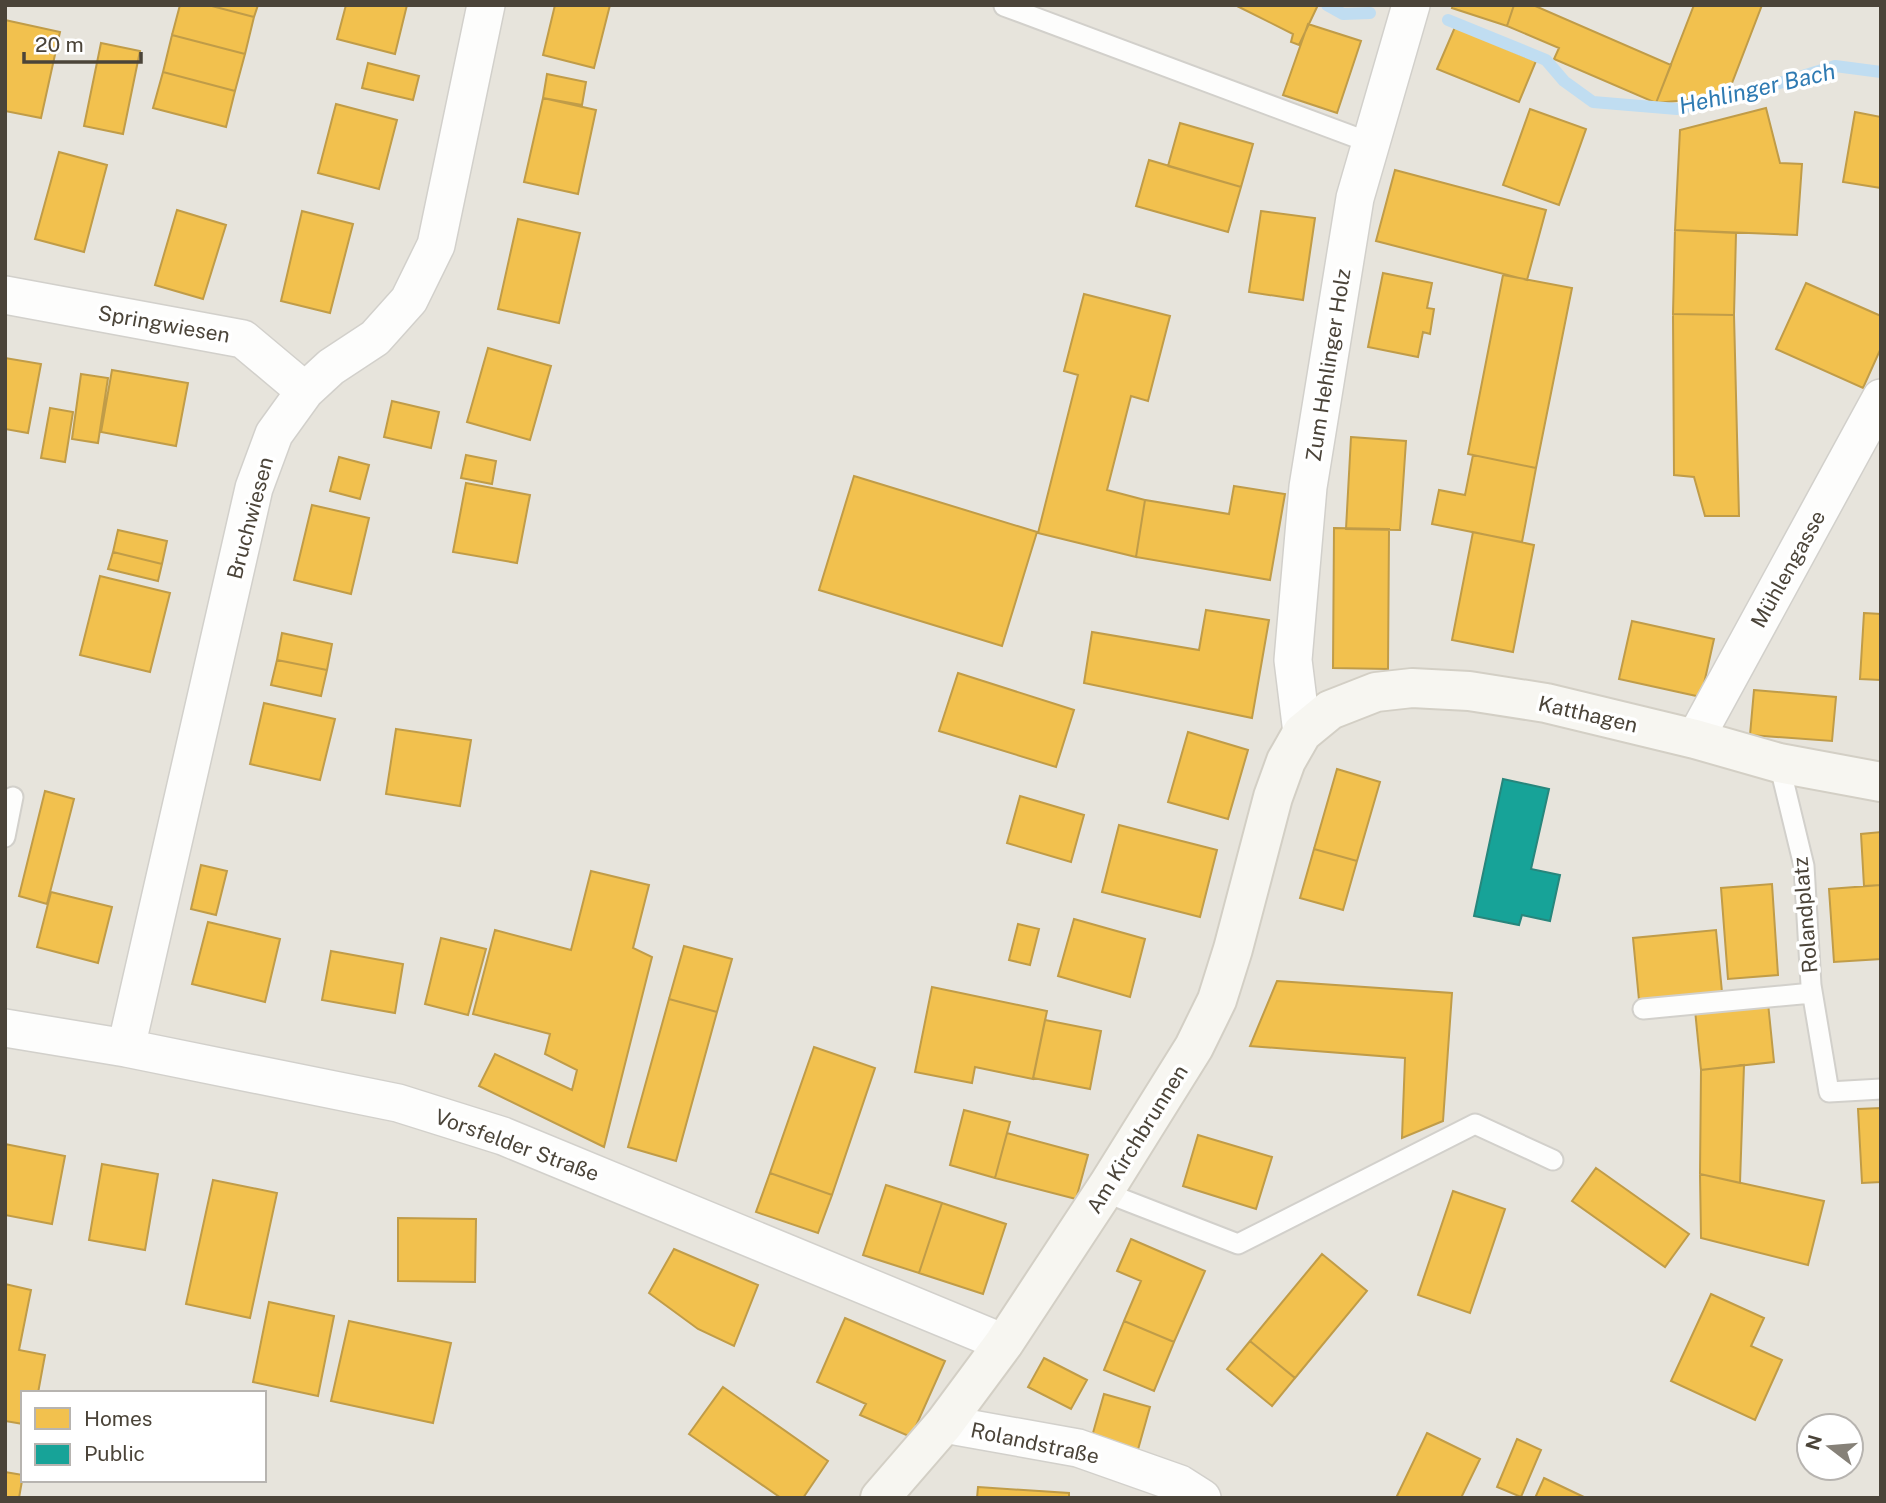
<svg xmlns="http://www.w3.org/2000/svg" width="1886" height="1503" font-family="'Public Sans',sans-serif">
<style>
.residential{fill:#e7e4dc;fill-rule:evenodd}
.homes{fill:#f2c14e;stroke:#c09c48;stroke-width:2}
.public{fill:#17a398;stroke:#27867c;stroke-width:2}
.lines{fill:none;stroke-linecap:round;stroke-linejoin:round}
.stream{stroke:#c0ddf1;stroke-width:12}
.service-casing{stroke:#d2d0cb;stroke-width:23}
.minor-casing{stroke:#d2d0cb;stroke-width:40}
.secondary-casing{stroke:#d3cfc5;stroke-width:42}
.service{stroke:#fdfdfc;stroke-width:19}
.minor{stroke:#fdfdfc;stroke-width:37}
.secondary{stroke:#f7f6f1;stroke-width:38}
.labels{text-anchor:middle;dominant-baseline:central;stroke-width:7;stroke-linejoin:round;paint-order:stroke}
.street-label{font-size:21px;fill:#4b4439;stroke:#fff}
.water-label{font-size:23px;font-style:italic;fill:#2e7ab2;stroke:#fff}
</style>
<rect width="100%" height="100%" fill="#f4f2ee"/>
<path class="residential" d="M 5,5 L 1881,5 L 1881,1498 L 5,1498 ZM 23,1393 L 264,1393 L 264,1480 L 23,1480 ZM 1809,1426 L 1851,1426 L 1851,1468 L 1809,1468 Z"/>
<path class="homes" d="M 180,5 L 208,5 L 254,17 L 245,54 L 172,35 Z
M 208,5 L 258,5 L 254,17 Z
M 346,5 L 407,5 L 395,54 L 337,39 Z
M 555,5 L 610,5 L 594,68 L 543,55 Z
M 1235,5 L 1314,5 L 1317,7 L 1299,45 L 1291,42 L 1293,34 Z
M 1453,5 L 1514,5 L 1507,26 L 1452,8 Z
M 1514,5 L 1533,5 L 1671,65 L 1656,103 L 1554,59 L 1559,48 L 1507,26 Z
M 1694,5 L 1762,5 L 1727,96 L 1656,103 Z
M 5,20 L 60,32 L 41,118 L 5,111 Z
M 1308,24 L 1361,41 L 1337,113 L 1283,95 Z
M 1455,27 L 1536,61 L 1519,102 L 1437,69 Z
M 172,35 L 245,54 L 235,91 L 163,72 Z
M 101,43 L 140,51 L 123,134 L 84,126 Z
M 368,63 L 419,76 L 413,100 L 362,88 Z
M 163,72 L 235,91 L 226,127 L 153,108 Z
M 547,74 L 586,82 L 582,105 L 543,98 Z
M 543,98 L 596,110 L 578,194 L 524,182 Z
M 336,104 L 397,120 L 379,189 L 318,173 Z
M 1766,108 L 1780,163 L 1802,164 L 1797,235 L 1675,230 L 1680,130 Z
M 1530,109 L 1586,129 L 1559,205 L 1503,185 Z
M 1855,112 L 1881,117 L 1881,188 L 1843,182 Z
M 1180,123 L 1253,144 L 1241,187 L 1168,166 Z
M 59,152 L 107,165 L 84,252 L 35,239 Z
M 1149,160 L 1241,187 L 1228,232 L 1136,206 Z
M 1395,170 L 1546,210 L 1527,280 L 1376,241 Z
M 177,210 L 226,225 L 203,299 L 155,285 Z
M 302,211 L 353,224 L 330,313 L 281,301 Z
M 1261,211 L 1315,218 L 1303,300 L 1249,292 Z
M 518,219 L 580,233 L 559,323 L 498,309 Z
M 1675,230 L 1736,233 L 1734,315 L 1673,314 Z
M 1383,273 L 1432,283 L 1427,308 L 1434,309 L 1430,334 L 1423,332 L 1418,357 L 1368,347 Z
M 1503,275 L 1572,288 L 1536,468 L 1468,454 Z
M 1806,283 L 1881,316 L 1881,348 L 1863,388 L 1776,349 Z
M 1084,294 L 1170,316 L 1148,401 L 1131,396 L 1107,490 L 1145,500 L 1136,557 L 1038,533 L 1078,375 L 1064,371 Z
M 1673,314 L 1734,315 L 1739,516 L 1705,516 L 1694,477 L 1674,475 Z
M 488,348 L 551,366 L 530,440 L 467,422 Z
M 5,358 L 41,364 L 28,433 L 5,429 Z
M 112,370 L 188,383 L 176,446 L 101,432 Z
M 81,374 L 108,378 L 98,443 L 72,439 Z
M 392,401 L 439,412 L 431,448 L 384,437 Z
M 50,408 L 73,412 L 65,462 L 41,458 Z
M 1351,437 L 1406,441 L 1400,530 L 1346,529 Z
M 466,455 L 496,461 L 492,484 L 461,478 Z
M 1473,455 L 1536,468 L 1522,542 L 1432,524 L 1439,490 L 1465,495 Z
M 339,457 L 369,465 L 360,499 L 330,491 Z
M 854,476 L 1037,532 L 1002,646 L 819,590 Z
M 466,483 L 530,495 L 517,563 L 453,552 Z
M 1234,486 L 1285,494 L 1270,580 L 1136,557 L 1145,500 L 1229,514 Z
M 312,505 L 369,518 L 351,594 L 294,580 Z
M 1334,528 L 1389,529 L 1388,669 L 1333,668 Z
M 118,530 L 167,541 L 162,564 L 113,552 Z
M 1473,532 L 1534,545 L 1513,652 L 1452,640 Z
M 113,552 L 162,564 L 158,581 L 108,569 Z
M 100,576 L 170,593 L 150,672 L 80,655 Z
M 1206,610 L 1269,620 L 1252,718 L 1084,683 L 1092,632 L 1199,650 Z
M 1864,613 L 1881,614 L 1881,680 L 1860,679 Z
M 1632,621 L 1714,639 L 1701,697 L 1619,679 Z
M 282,633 L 332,644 L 327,670 L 277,660 Z
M 277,660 L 327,670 L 321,696 L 271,685 Z
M 958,673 L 1074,710 L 1056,767 L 939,731 Z
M 1754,690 L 1836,697 L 1832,741 L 1750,735 Z
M 264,703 L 335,719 L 320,780 L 250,764 Z
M 396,729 L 471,740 L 460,806 L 386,794 Z
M 1188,732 L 1248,750 L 1228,819 L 1168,802 Z
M 1337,769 L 1380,782 L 1357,861 L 1314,849 Z
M 45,791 L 74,799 L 47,904 L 19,896 Z
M 1020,796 L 1084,815 L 1071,862 L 1007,843 Z
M 1119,825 L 1217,850 L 1200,917 L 1102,892 Z
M 1881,832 L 1881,885 L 1864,886 L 1861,834 Z
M 1314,849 L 1357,861 L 1343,910 L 1300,898 Z
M 201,865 L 227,871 L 216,915 L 191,909 Z
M 591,871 L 649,885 L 633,948 L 652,957 L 604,1147 L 479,1086 L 495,1054 L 572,1090 L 577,1070 L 545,1054 L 550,1034 L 473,1014 L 495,930 L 571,950 Z
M 1772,884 L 1778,975 L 1728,979 L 1721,888 Z
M 1881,885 L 1881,959 L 1834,962 L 1829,889 Z
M 51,892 L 112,907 L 98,963 L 37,947 Z
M 1074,919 L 1145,939 L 1130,997 L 1058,976 Z
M 208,922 L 280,939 L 265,1002 L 192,984 Z
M 1018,924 L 1039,929 L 1030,965 L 1009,960 Z
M 1716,930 L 1722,992 L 1639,1000 L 1633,938 Z
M 441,938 L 486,949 L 468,1015 L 425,1004 Z
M 684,946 L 732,959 L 717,1012 L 669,999 Z
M 331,951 L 403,964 L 395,1013 L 322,1000 Z
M 1277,981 L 1452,993 L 1443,1121 L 1402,1138 L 1405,1058 L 1250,1046 Z
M 932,987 L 1047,1011 L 1033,1079 L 975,1067 L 972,1083 L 915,1072 Z
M 669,999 L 717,1012 L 676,1161 L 628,1147 Z
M 1768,1003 L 1774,1062 L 1701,1070 L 1695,1010 Z
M 1045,1020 L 1101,1031 L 1090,1089 L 1033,1078 Z
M 814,1047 L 875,1068 L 832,1195 L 770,1173 Z
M 1744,1065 L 1740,1183 L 1700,1174 L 1701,1070 Z
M 1881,1108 L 1881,1182 L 1862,1183 L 1858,1109 Z
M 964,1110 L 1010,1122 L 995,1178 L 950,1165 Z
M 1007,1133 L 1088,1155 L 1076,1199 L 995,1178 Z
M 1198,1135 L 1272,1157 L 1256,1209 L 1183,1186 Z
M 5,1144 L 65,1156 L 52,1224 L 5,1215 Z
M 102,1164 L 158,1174 L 145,1250 L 89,1240 Z
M 1596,1168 L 1689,1234 L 1665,1267 L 1572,1201 Z
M 770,1173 L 832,1195 L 818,1233 L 756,1212 Z
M 1700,1174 L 1824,1201 L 1808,1265 L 1701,1238 Z
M 213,1180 L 277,1193 L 250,1318 L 186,1304 Z
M 886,1185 L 942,1203 L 919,1273 L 863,1255 Z
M 1453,1191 L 1505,1209 L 1470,1313 L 1418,1295 Z
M 942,1203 L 1006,1224 L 983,1294 L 919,1273 Z
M 398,1218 L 476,1219 L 475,1282 L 398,1281 Z
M 1131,1239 L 1205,1271 L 1174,1342 L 1124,1321 L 1141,1281 L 1117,1271 Z
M 674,1249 L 758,1285 L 734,1346 L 698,1329 L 649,1293 Z
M 1322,1254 L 1367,1291 L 1295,1378 L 1250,1341 Z
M 5,1284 L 31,1290 L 19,1350 L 45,1355 L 38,1393 L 23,1393 L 23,1424 L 5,1421 Z
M 1711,1294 L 1764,1318 L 1751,1346 L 1782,1360 L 1755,1420 L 1671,1381 Z
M 269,1302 L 334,1316 L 318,1396 L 253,1382 Z
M 845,1318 L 945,1361 L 911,1437 L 860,1415 L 866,1404 L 817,1382 Z
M 349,1321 L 451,1343 L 433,1423 L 331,1401 Z
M 1124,1321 L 1174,1342 L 1154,1391 L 1104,1370 Z
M 1250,1341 L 1295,1378 L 1272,1406 L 1227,1369 Z
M 1044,1358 L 1087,1380 L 1071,1409 L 1028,1387 Z
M 723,1387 L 828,1461 L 803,1498 L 781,1498 L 689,1434 Z
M 1104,1394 L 1150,1407 L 1137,1453 L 1091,1440 Z
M 1427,1433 L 1480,1459 L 1461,1498 L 1396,1498 Z
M 1517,1439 L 1541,1450 L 1521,1497 L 1497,1487 Z
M 5,1472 L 23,1475 L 19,1498 L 5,1498 Z
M 1544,1478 L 1586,1498 L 1535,1498 Z
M 978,1487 L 1069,1493 L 1069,1498 L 977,1498 Z"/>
<path class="public" d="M 1503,779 L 1549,789 L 1531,869 L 1560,875 L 1550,921 L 1522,915 L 1519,925 L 1474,916 Z"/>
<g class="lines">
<path class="stream" d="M 1327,5 L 1343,14 L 1370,13
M 1448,20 L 1546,60 L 1564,81 L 1593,102 L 1677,109 L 1740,95 L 1835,66 L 1881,72"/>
<defs>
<path id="service" d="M 1004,6 L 1371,143
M 1779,763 L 1804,866 L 1811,985 L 1829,1092 L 1881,1089
M 5,837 L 13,797
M 1643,1009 L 1812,993
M 1104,1192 L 1238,1244 L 1475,1124 L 1553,1160"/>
<path id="minor" d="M 5,295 L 243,339 L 305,391
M 1302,733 L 1293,660 L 1308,487 L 1355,198 L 1411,5
M 1695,739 L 1881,398
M 5,1028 L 126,1048 L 398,1103 L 503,1136 L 1004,1343
M 126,1048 L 254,488 L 274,434 L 305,391 L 331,367 L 375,338 L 409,300 L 436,245 L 486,5
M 944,1424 L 1078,1448 L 1180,1484 L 1202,1498"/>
<path id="secondary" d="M 880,1498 L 944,1424 L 1004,1343 L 1108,1185 L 1194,1047 L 1217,1000 L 1233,949 L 1273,797 L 1286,761 L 1302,733 L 1330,710 L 1376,692 L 1412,688 L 1469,691 L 1546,703 L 1695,739 L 1779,763 L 1881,782"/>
</defs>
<use href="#service" class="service-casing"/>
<use href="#minor" class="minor-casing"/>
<use href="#secondary" class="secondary-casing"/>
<use href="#service" class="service"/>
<use href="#minor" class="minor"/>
<use href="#secondary" class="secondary"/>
</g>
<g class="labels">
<g class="street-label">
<text transform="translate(164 324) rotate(10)">Springwiesen</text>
<text transform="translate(1328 365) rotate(-81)">Zum Hehlinger Holz</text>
<text transform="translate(250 518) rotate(-75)">Bruchwiesen</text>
<text transform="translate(1788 569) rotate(-61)">Mühlengasse</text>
<text transform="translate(1588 714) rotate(13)">Katthagen</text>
<text transform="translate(1805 915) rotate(-95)">Rolandplatz</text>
<text transform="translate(1137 1139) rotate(-58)">Am Kirchbrunnen</text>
<text transform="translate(517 1145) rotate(20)">Vorsfelder Straße</text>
<text transform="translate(1035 1443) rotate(12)">Rolandstraße</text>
</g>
<g class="water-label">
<text transform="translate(1757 88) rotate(-13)">Hehlinger Bach</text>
</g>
</g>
<rect width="1886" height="1503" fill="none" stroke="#4b4439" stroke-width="14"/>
<rect x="21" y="1391" width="245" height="91" fill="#ffffff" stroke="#b7b4b0" stroke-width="2"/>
<rect x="35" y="1408" width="35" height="21" fill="#f2c14e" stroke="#b7b4b0" stroke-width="2"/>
<text x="84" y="1426" font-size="21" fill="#4b4439">Homes</text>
<rect x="35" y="1444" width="35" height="21" fill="#17a398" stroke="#b7b4b0" stroke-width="2"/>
<text x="84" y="1461" font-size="21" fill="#4b4439">Public</text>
<g transform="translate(1830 1447) rotate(286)"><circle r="33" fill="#ffffff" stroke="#b7b4b0" stroke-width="2"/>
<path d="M0-5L12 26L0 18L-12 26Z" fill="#868178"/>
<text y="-10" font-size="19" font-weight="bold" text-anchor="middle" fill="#4b4439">N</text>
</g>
<path d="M24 52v10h117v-10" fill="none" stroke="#4b4439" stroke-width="3.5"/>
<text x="35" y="52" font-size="21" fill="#4b4439" stroke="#ffffff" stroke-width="5" paint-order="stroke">20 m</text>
</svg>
